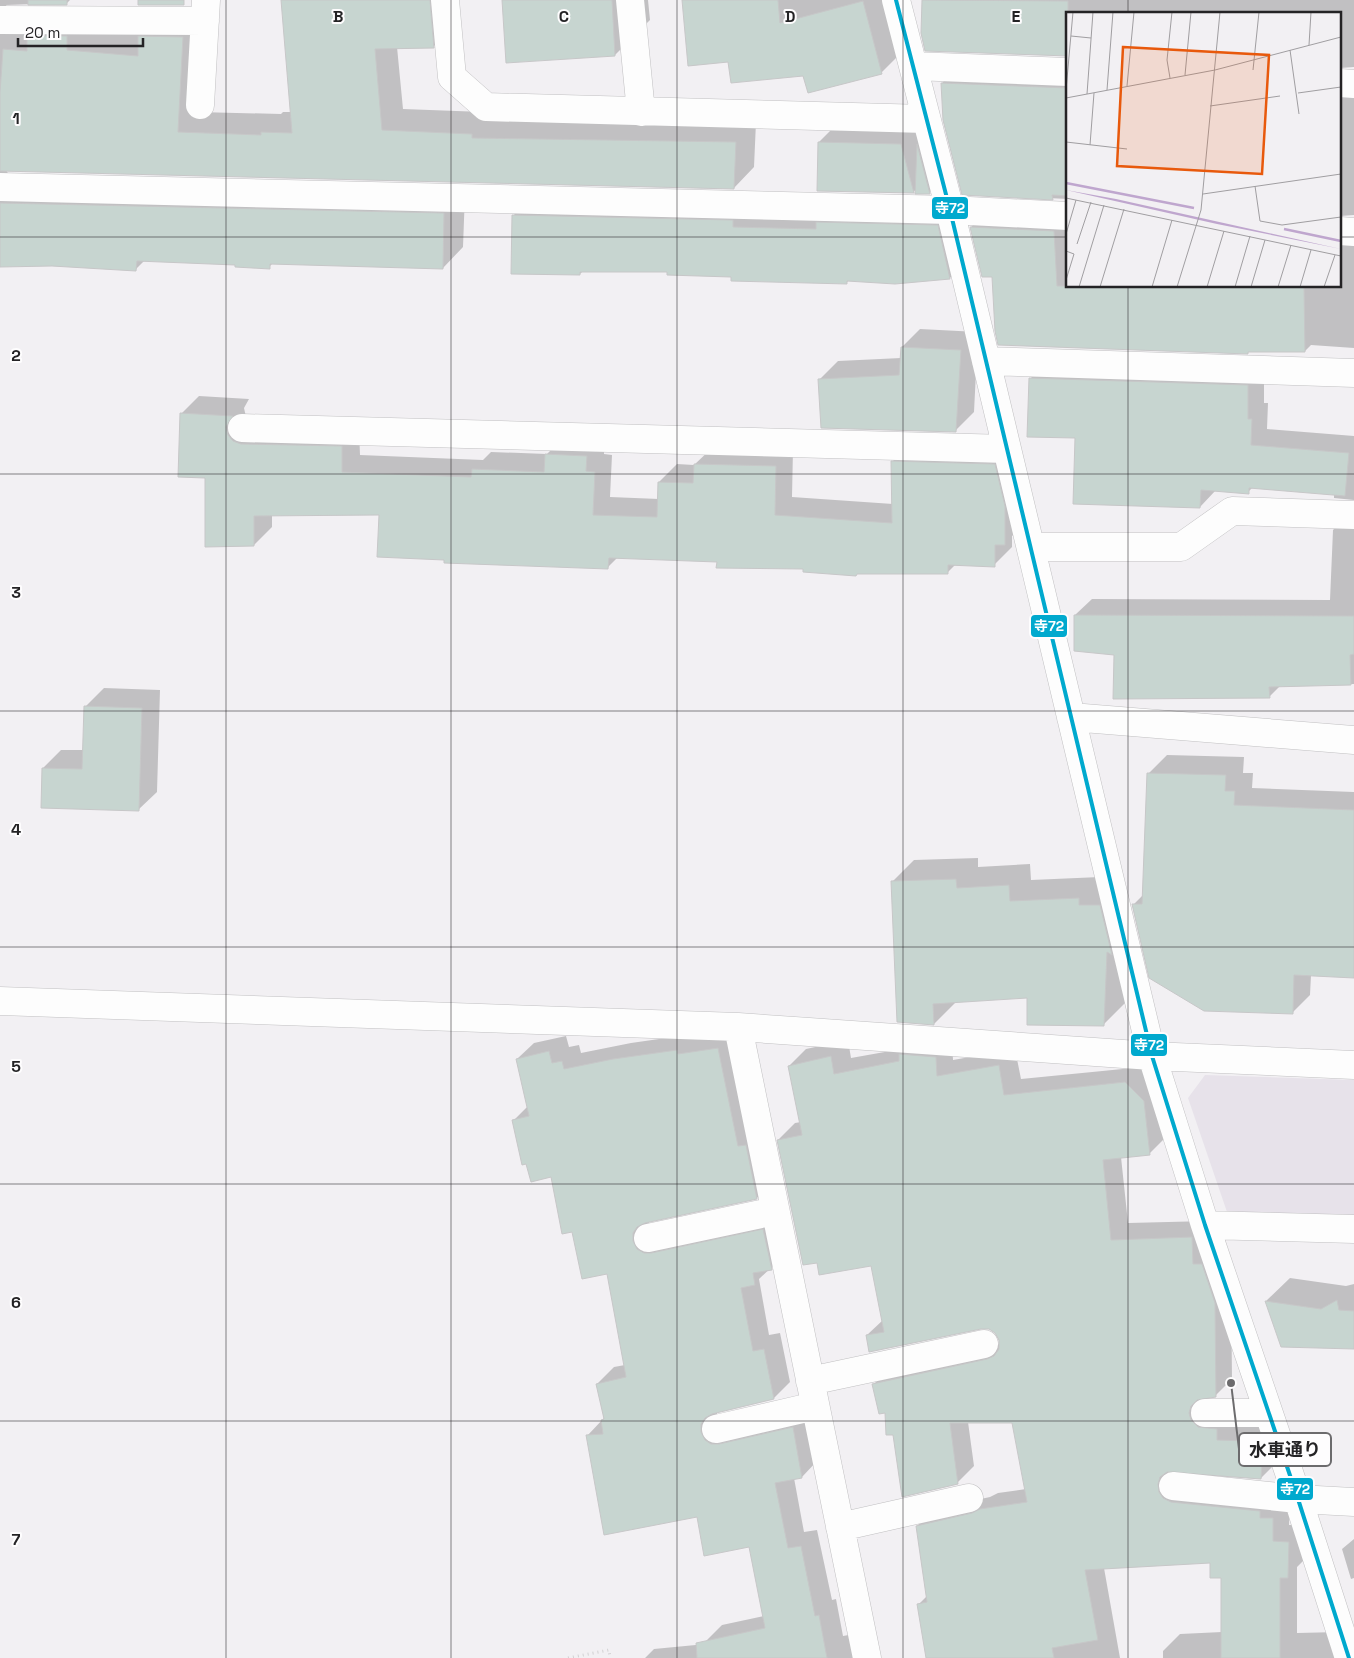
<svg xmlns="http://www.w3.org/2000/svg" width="1354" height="1658" font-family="'Space Grotesk','Noto Sans JP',sans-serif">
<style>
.built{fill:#e7e2ea}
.shadow{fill:#0003}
.building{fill:#c7d5d0;stroke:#c7c7c8}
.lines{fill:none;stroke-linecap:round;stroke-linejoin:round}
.minor-casing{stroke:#c1c0c2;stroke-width:29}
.path{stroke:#d2d1d2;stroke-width:3;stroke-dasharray:1 4;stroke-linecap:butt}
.minor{stroke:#fdfdfd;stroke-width:28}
.bus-1-casing{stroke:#fefdfe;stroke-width:8}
.bus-1{stroke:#00a9ce;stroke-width:4}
.grid{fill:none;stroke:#242325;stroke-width:1;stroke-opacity:0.55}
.inset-river{fill:none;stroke:#bfa6ce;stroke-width:2.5}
.inset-road{fill:none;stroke:#a09ea1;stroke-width:1}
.view{fill:#e8590c;fill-opacity:0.15;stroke:#e8590c;stroke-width:2.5}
.inset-edge{fill:none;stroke:#242325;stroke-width:2.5}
.grid-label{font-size:16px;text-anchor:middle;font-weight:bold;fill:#242325;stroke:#fefdfe;stroke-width:4;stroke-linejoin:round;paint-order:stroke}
.leader{fill:none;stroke:#6c6b6d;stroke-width:2}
.callout-dot{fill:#6c6b6d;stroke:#fefdfe;stroke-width:2}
.callout{fill:#fefdfe;stroke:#6c6b6d;stroke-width:2}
.callout-label{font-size:18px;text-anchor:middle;font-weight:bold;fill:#242325}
.line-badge{stroke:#fefdfe;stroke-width:2}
.badge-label{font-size:14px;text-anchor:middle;font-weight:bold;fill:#fff}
</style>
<rect width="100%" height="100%" fill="#f2f0f3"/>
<path class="built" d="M 1205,1075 L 1354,1080 L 1354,1215 L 1227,1212 L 1188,1098 Z"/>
<path class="shadow" d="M 0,0 L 70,0 L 67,3 L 6,5 L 7,7 L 87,30 L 142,35 L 160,16 L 203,16 L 198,112 L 281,114 L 283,112 L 291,112 L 282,0 L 451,0 L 454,26 L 433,47 L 397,47 L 403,109 L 756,122 L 754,167 L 734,188 L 6,170 L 12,180 L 465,193 L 463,247 L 443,268 L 273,263 L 269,267 L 236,264 L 145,260 L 136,269 L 52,265 L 0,266 Z
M 503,0 L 648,0 L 650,20 L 615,55 Z
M 683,0 L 903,0 L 914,40 L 882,72 L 804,75 L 729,61 Z
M 923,0 L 1354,0 L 1354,67 L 1340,68 L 1340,14 L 1068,14 L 922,33 Z
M 958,68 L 1068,72 L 1068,199 L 963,194 L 942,83 Z
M 1340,68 L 1341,74 L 1354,83 L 1354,215 L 1340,216 Z
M 837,124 L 919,126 L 948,174 L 929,193 L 917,189 L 913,192 L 819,142 Z
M 528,200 L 953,210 L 965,262 L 950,278 L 895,282 L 849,280 L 846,283 L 668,271 L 583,271 L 580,274 L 513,216 Z
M 987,212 L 1068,216 L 1068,286 L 1340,286 L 1340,216 L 1341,222 L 1354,231 L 1354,348 L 1311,345 L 1305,351 L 1249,351 L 1248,353 L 993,275 L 983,276 L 971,227 Z
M 920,329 L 978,332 L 974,412 L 955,431 L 820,379 L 838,361 L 901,358 L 902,347 Z
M 1046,362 L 1264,369 L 1264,403 L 1268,403 L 1267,429 L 1354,436 L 1354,500 L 1334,498 L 1334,494 L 1253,487 L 1248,492 L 1216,490 L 1200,507 L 1076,436 L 1030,379 Z
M 199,396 L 249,399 L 244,408 L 246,417 L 359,429 L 360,455 L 483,460 L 491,452 L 547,454 L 564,437 L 604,439 L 604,454 L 612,455 L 610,497 L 659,499 L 659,482 L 677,464 L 694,465 L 713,447 L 793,449 L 792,497 L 893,504 L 892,462 L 910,444 L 1012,447 L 1023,526 L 1012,536 L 1012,547 L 994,565 L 956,564 L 948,572 L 804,568 L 718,561 L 618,557 L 608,567 L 445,559 L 380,514 L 272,515 L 272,527 L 254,545 L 206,477 L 181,414 Z
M 1349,514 L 1354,514 L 1354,684 L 1281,685 L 1269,697 L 1115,654 L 1075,615 L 1092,599 L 1330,600 L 1333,530 Z
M 104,688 L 160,690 L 157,792 L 138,810 L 43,768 L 61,750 L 84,750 L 85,707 Z
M 1167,755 L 1244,757 L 1243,773 L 1253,773 L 1252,788 L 1354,792 L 1354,976 L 1311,975 L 1310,995 L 1292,1013 L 1133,905 L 1144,894 L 1149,773 Z
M 978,858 L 978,867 L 1030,864 L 1031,880 L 1100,877 L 1128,937 L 1125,1003 L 1103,1025 L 1028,997 L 956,1002 L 934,1024 L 892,882 L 914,860 Z
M 734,1032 L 773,1181 L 757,1198 L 649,1221 L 649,1224 L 653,1232 L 780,1214 L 788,1252 L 759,1279 L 769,1335 L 780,1333 L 790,1382 L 774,1398 L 717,1411 L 717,1415 L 809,1411 L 818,1460 L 802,1477 L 794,1478 L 804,1532 L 817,1530 L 832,1600 L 836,1599 L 843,1636 L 860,1633 L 866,1658 L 645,1658 L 654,1649 L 706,1644 L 705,1642 L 722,1625 L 764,1616 L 750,1546 L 698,1516 L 587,1436 L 604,1418 L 597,1384 L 614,1367 L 625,1365 L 608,1273 L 573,1231 L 552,1176 L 513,1121 L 528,1106 L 517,1059 L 534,1043 L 566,1036 L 569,1047 L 579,1045 L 581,1053 L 631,1043 L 694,1034 Z
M 848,1040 L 851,1058 L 952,1040 L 953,1060 L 1015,1049 L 1021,1079 L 1143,1067 L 1166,1137 L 1149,1154 L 1121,1157 L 1128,1223 L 1208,1221 L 1231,1286 L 1232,1379 L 1215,1396 L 1206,1397 L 1208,1403 L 1270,1425 L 1278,1461 L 1261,1478 L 1174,1471 L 1175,1475 L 1290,1502 L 1289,1525 L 1305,1525 L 1304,1560 L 1297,1567 L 1297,1633 L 1339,1632 L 1339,1658 L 1163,1658 L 1163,1651 L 1180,1634 L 1222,1632 L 1222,1577 L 1211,1562 L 1104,1568 L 1120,1658 L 940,1658 L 919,1604 L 927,1596 L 917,1526 L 934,1509 L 990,1497 L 998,1493 L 1026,1489 L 1013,1422 L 968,1422 L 974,1466 L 957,1483 L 894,1433 L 874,1384 L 891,1367 L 1000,1344 L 996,1332 L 990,1328 L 867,1335 L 883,1320 L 872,1264 L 818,1262 L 778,1140 L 795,1123 L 801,1122 L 789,1066 L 806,1049 Z
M 1290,1278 L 1346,1286 L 1354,1284 L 1354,1348 L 1282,1345 L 1266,1301 Z
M 1354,1539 L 1354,1578 L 1351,1579 L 1342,1549 Z"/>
<path class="building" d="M 28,0 L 67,0 L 67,5 L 28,5 Z
M 138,0 L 184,0 L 184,5 L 138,5 Z
M 281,0 L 430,0 L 434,48 L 375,49 L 382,130 L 472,134 L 472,138 L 736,142 L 734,189 L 0,171 L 0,92 L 3,49 L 27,51 L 27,36 L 67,36 L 67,50 L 138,56 L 138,36 L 183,37 L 178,132 L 261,135 L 261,132 L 292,133 Z
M 502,0 L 612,0 L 615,56 L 506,63 Z
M 682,0 L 778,0 L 780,23 L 863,1 L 882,74 L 808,93 L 803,76 L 731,83 L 728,62 L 688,66 Z
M 922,0 L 1068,1 L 1068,56 L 925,51 L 921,33 Z
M 941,83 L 1068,88 L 1068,196 L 1052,195 L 1053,200 L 962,195 L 943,120 Z
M 818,142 L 901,144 L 914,193 L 817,191 Z
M 917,144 L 930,194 L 915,194 Z
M 0,203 L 444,213 L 443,269 L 270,264 L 270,269 L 235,267 L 235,265 L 137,261 L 136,271 L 52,266 L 0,267 Z
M 512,215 L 733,220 L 733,227 L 816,229 L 816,222 L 938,225 L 950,279 L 895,284 L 847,281 L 847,284 L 731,281 L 731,277 L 667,275 L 667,272 L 580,272 L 580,275 L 511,274 Z
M 970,227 L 1054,231 L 1057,286 L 1304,286 L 1305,352 L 1248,352 L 1248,354 L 998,345 L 995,331 L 992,277 L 982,277 Z
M 901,347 L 961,350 L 956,432 L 821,428 L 818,379 L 899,375 Z
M 1029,378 L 1248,385 L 1248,419 L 1252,419 L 1251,445 L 1349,453 L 1345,496 L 1249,488 L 1249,494 L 1201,490 L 1200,508 L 1073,504 L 1075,438 L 1027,437 Z
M 180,413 L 233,416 L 226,427 L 228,435 L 233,441 L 241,444 L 342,446 L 342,472 L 471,477 L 472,469 L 544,472 L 545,454 L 587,456 L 586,471 L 595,472 L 593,515 L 657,517 L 658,482 L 693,483 L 694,464 L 776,466 L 775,515 L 892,523 L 891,461 L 995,464 L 1005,506 L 1005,545 L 995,545 L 995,567 L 948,565 L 948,574 L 857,574 L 856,576 L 803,572 L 803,569 L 716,568 L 717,562 L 609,558 L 608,569 L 444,563 L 444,560 L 377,557 L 379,515 L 254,516 L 254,546 L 205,547 L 205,478 L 178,477 Z
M 1074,615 L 1354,616 L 1354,654 L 1350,655 L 1351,685 L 1269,687 L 1270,698 L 1113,699 L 1114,655 L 1074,651 Z
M 84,706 L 142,708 L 139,811 L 41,808 L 42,768 L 82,769 Z
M 1147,773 L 1226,775 L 1225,791 L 1235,791 L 1234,805 L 1354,810 L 1354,978 L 1294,975 L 1293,1014 L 1204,1011 L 1149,978 L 1132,904 L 1142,904 Z
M 956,879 L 957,888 L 1009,885 L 1010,901 L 1079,898 L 1079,905 L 1100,905 L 1112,955 L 1107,952 L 1104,1026 L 1027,1025 L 1027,998 L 933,1004 L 934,1025 L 897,1022 L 891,881 Z
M 718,1048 L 738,1146 L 746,1145 L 757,1199 L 645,1223 L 637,1227 L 633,1233 L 633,1241 L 637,1249 L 644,1253 L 651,1253 L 763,1229 L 772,1270 L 753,1273 L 755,1285 L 741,1288 L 753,1351 L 764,1349 L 774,1399 L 712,1414 L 705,1418 L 701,1424 L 701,1432 L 705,1440 L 711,1444 L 719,1444 L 793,1427 L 802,1478 L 775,1483 L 788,1548 L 801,1546 L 815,1616 L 819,1615 L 827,1658 L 697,1658 L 696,1643 L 765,1628 L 749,1547 L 704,1556 L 697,1517 L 604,1535 L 586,1435 L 603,1434 L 601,1420 L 604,1419 L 596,1384 L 626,1377 L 607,1274 L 582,1279 L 572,1232 L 562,1234 L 551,1177 L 531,1182 L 526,1164 L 522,1165 L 512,1120 L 529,1116 L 516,1059 L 549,1051 L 552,1063 L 562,1061 L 564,1069 L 613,1059 L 677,1050 L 678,1054 Z
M 899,1054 L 936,1057 L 937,1076 L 999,1065 L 1004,1095 L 1125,1082 L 1144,1101 L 1150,1155 L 1103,1160 L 1111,1240 L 1192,1237 L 1193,1264 L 1202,1264 L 1215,1303 L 1216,1397 L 1197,1400 L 1191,1406 L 1189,1413 L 1191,1420 L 1198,1427 L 1217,1429 L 1217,1440 L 1253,1441 L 1253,1462 L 1262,1463 L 1261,1479 L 1167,1472 L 1160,1477 L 1158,1484 L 1159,1492 L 1163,1498 L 1171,1502 L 1260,1511 L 1260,1518 L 1273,1518 L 1273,1541 L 1289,1542 L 1288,1578 L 1280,1578 L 1280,1658 L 1221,1658 L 1221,1578 L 1210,1578 L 1210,1563 L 1085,1570 L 1098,1640 L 1052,1648 L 1054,1658 L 926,1658 L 917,1604 L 927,1602 L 916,1526 L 972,1513 L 980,1509 L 1027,1502 L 1012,1423 L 950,1423 L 958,1484 L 902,1497 L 893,1435 L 886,1435 L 885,1413 L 879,1414 L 872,1384 L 987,1359 L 994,1356 L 999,1349 L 999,1340 L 995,1333 L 989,1329 L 981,1329 L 869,1352 L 866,1335 L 884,1332 L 871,1266 L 819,1275 L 817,1263 L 803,1265 L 777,1140 L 802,1135 L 788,1066 L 831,1056 L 834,1074 L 899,1061 Z
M 1337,1300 L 1339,1310 L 1354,1311 L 1354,1349 L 1281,1347 L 1265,1301 L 1321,1309 Z"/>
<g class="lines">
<defs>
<path id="minor" d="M 445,0 L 452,77 L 486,107 L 926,119
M 630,0 L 641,112
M 896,0 L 950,210 L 1152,1056 L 1205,1225 L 1298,1499 L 1349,1658
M 0,20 L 205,21
M 913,66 L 1068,72
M 1340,83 L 1354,84
M 200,105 L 206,0
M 0,187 L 950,210 L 1068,216
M 1340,231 L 1354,232
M 986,361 L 1354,373
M 242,428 L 1007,449
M 1031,547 L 1181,547 L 1232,511 L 1354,515
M 1071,717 L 1354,740
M 0,1001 L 738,1027 L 1152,1056 L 1354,1065
M 738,1027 L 867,1658
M 1205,1225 L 1354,1229
M 648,1238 L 775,1211
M 810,1381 L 984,1344
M 1205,1413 L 1268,1413
M 716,1429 L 815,1406
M 1173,1486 L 1298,1499 L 1354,1502
M 840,1527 L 969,1498"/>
</defs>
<use href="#minor" class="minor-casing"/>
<path class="path" d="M 568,1658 L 609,1650 L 610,1658"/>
<use href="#minor" class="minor"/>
<defs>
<path id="bus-1" d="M 896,0 L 950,210 L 1152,1056 L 1205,1225 L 1298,1499 L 1349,1658"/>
</defs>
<use href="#bus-1" class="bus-1-casing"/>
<use href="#bus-1" class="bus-1"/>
</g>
<path class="grid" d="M 226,0 L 226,1658M 451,0 L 451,1658M 677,0 L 677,1658M 903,0 L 903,1658M 1128,0 L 1128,14M 0,237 L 1068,237M 1340,237 L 1354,237M 1128,286 L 1128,1658M 0,474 L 1354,474M 0,711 L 1354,711M 0,947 L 1354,947M 0,1184 L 1354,1184M 0,1421 L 1354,1421"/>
<g transform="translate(1066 12)">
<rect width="275" height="275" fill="#f2f0f3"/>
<path d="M 0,178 L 50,187 L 275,237 L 151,212 Z" fill="#bfa6ce"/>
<path class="inset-river" d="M 0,171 L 128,196M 218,217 L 275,229"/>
<path class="inset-road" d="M 5,24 L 25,26M 243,33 L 245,0M 224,38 L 233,102M 187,58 L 193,0M 119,63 L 125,0M 104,66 L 101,48 L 106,0M 61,74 L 68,0M 0,78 L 7,0M 41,78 L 47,0M 232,81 L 275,75M 21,82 L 27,0M 0,86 L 149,58 L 275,25M 144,94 L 214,84M 0,130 L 61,137M 24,133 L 28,81M 189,174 L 194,209 L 216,213 L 275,205M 137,182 L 275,162M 0,186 L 275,244M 0,222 L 10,188M 11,232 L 25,190M 0,239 L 8,242 L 0,268M 13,275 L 38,193M 34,275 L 58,197M 86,275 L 106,208M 111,275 L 135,198 L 154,0M 141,275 L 158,219M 169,275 L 184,224M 185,275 L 199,228M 212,275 L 225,233M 234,275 L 245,238M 258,275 L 269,243"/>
<path class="view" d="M 57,35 L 203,43 L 196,162 L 51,154 Z"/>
<rect width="275" height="275" class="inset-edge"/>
</g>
<g class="grid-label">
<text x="338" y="22">B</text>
<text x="564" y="22">C</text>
<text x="790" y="22">D</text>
<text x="1016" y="22">E</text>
<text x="16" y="124">1</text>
<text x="16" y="361">2</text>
<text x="16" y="598">3</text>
<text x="16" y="835">4</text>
<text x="16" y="1072">5</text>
<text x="16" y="1308">6</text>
<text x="16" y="1545">7</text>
</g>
<path class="leader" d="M1231 1383L1239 1449"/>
<circle class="callout-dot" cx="1231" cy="1383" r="5"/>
<rect class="callout" x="1239" y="1433" width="92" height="33" rx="5"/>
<g class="callout-label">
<text x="1285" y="1456">水車通り</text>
</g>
<g class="line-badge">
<rect x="931" y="196" width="38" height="24" rx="5" fill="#00a9ce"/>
<rect x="1030" y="614" width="38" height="24" rx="5" fill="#00a9ce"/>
<rect x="1130" y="1033" width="38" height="24" rx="5" fill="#00a9ce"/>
<rect x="1276" y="1477" width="38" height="24" rx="5" fill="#00a9ce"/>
</g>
<g class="badge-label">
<text x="950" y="213">寺72</text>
<text x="1049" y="631">寺72</text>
<text x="1149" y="1050">寺72</text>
<text x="1295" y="1494">寺72</text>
</g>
<path d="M18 38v8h125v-8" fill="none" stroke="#242325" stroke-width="2.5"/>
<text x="25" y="38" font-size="15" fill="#242325" stroke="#fefdfe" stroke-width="4" paint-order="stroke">20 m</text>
</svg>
